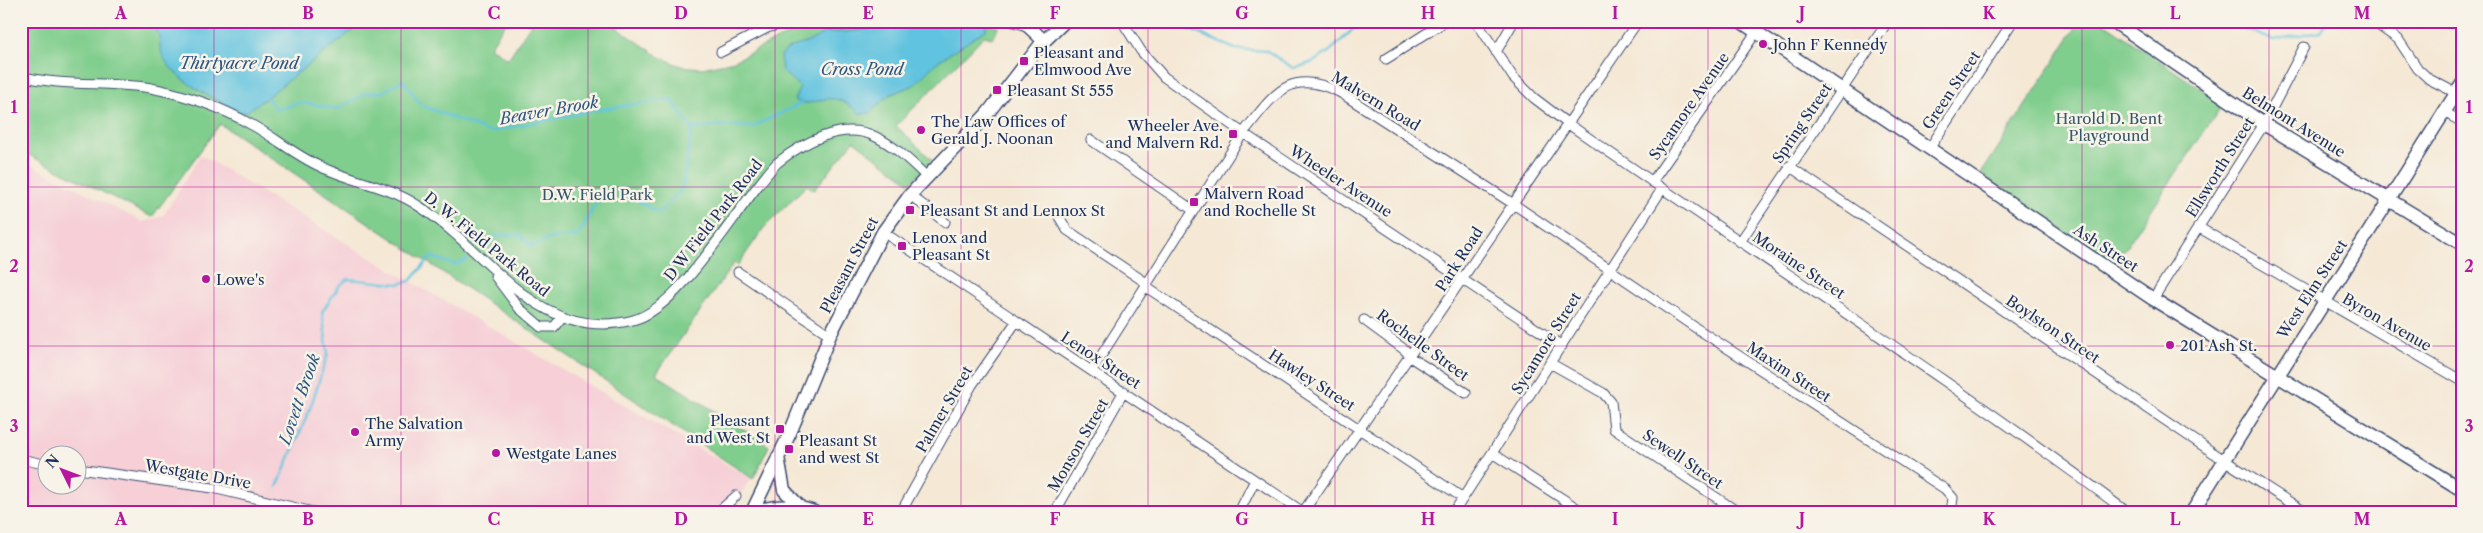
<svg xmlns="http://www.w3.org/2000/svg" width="2483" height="533" font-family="'Libre Caslon Text',serif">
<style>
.built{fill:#f6cfd7;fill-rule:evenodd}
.green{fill:#80ce8d;stroke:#4e7e76}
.water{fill:#61c3df;stroke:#3e799e}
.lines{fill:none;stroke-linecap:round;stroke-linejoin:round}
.stream{stroke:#61c3df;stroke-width:2.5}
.street-casing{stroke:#3c4b70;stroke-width:11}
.secondary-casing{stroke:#3c4b70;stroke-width:15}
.street{stroke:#fff;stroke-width:9}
.secondary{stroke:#fff;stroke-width:12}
.grid{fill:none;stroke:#b5179e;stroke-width:1;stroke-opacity:0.55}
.poi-dot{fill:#b5179e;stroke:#f7f3e8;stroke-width:2}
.labels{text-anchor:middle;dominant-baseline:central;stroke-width:5;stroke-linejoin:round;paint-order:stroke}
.poi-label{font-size:15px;fill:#1b2f5e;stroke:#f7f3e8;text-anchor:start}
.street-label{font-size:15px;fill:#1b2f5e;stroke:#f7f3e8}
.park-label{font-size:15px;fill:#34576a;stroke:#f7f3e8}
.water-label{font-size:16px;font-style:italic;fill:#2c547e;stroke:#f7f3e8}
.neatline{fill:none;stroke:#b5179e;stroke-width:2}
.grid-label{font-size:16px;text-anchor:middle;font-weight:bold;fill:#b5179e}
</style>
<rect width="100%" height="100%" fill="#f7f3e8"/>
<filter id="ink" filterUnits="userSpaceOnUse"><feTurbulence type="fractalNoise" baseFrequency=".02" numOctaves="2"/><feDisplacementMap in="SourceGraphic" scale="10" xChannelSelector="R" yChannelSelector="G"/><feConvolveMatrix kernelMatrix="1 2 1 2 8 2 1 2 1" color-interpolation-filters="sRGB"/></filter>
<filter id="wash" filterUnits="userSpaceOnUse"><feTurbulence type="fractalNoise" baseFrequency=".0096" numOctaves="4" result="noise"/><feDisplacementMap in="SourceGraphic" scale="20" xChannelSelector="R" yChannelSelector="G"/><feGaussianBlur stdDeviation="1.12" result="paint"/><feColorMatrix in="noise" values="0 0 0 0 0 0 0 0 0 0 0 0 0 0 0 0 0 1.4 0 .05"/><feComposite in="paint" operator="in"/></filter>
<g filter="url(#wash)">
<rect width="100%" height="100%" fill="#f5e8d5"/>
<path class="built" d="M 201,155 L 362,253 L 751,479 L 730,509 L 724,512 L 21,512 L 21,160 L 143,222 L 163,216 ZM 48,456 L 78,456 L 78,486 L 48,486 Z"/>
<path class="green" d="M 21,21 L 507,21 L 490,47 L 508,59 L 533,21 L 607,21 L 660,57 L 681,66 L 702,68 L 734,61 L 784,36 L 841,22 L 978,22 L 999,27 L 992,38 L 984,36 L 896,126 L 932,160 L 910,183 L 854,141 L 814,190 L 807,185 L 763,229 L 738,265 L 734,263 L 656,374 L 769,446 L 753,479 L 220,124 L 152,217 L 21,151 Z
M 2080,21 L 2101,21 L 2223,104 L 2114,265 L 1981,174 Z"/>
<path class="water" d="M 145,21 L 365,21 L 267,97 L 246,112 L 241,113 C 214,98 154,74 160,36 Z
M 909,21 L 987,22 L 986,30 L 937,62 L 914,85 L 889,95 L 870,113 L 860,114 C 825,82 819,112 794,100 L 800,87 L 782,71 L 780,56 L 789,48 L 808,42 L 824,33 L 856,31 Z"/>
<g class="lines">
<path class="stream" d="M 1171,21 L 1235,49 L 1267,51 L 1293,68 C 1324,63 1339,42 1361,21
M 2225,21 L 2273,40 L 2320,31 L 2327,21
M 265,95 L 277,110 L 300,102 L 338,109 L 365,93 L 382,92 L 403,80 L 421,105 L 489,132 L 596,110 L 671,99 L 692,129 L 720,125 L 752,127 L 802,103
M 481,246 L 498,235 L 520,235 L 531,246 L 551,238 L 577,236 C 591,220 591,201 610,190 L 622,192 L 659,213 L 682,189 L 692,129
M 277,487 L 311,406 L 328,353 L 322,312 L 340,285 L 348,279 L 398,284 L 410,281 L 431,257 L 456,265 L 467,259"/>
</g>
</g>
<g filter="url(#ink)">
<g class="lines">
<defs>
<path id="street" d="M 1010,21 L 1028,26
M 1122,21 L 1141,51 L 1164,77 L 1243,133 L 1562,346
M 1476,21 L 1513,77 L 1534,98 L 1567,123 C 1754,253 1945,376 2127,512
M 2372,21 L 2398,39 L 2418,69 L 2429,79 L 2456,93
M 721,52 L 767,28 L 790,21
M 1496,52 L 1514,21
M 1386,59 L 1446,21
M 21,76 C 63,87 108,81 151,88 C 186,95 221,107 252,125 C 274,137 294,154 317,165 C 349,181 386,185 417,205 C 487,248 537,345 633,320 C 682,308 740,201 777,163 C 802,143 842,121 874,136 C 894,145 911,162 927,177
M 2444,112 L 2462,122
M 1091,140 L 1193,210
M 1929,149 L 2013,21
M 1789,166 L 2224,460 L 2305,512
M 1652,182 L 1764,21
M 910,195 L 945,222
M 1058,215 L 1067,230 L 1148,284
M 2198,227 L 2462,381
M 883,232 L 1303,512 L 1638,21
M 1740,242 L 1888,21
M 738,272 L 830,335
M 495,276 L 519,308 L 541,327 L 554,327 L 562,317
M 1146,287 L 1463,498
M 2153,299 L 2264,124 L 2304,47
M 1364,320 L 1405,350 L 1410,357 L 1466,393
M 1550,363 L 1603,393 L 1611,402 L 1614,429 L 1738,512
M 1092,370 L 1243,133 C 1274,95 1289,66 1341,93 L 1512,203 L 1696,328 L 1945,489 L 1953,498 L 1951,512
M 1492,453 L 1583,512
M 21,459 L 48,465
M 78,469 L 213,488 L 313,512
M 718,512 L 736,496
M 901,512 L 972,385 L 1016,322
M 1055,512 L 1124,391
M 1239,512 L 1255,480
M 1454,512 L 1662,189"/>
<path id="secondary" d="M 1029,21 L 1028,26 L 1044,41
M 1740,21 L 2153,299 L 2462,490
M 2113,21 L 2264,124 L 2462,244
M 778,457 L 784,490 L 800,507
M 752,512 L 790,433 L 830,335 L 883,232 L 910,195 L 987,114 L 1041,44 L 1065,21
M 754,512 C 774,505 794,504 814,512
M 2192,512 L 2462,84"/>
</defs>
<use href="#street" class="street-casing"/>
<use href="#secondary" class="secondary-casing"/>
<use href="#street" class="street"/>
<use href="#secondary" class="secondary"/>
</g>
</g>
<path class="grid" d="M 214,21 L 214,512M 401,21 L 401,512M 588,21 L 588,512M 775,21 L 775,512M 961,21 L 961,512M 1148,21 L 1148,512M 1335,21 L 1335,512M 1522,21 L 1522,512M 1708,21 L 1708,512M 1895,21 L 1895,512M 2082,21 L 2082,512M 2269,21 L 2269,512M 21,187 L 2462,187M 21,346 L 2462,346"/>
<g class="poi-dot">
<circle cx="1763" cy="44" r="5"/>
<rect x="1019" y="56" width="10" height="10" rx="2.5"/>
<rect x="992" y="85" width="10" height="10" rx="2.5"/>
<circle cx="921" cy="130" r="5"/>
<rect x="1228" y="129" width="10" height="10" rx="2.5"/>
<rect x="1189" y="197" width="10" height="10" rx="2.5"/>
<rect x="905" y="205" width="10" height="10" rx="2.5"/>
<rect x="897" y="241" width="10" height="10" rx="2.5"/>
<circle cx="206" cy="279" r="5"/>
<circle cx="2170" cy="345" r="5"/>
<rect x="775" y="424" width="10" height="10" rx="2.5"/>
<circle cx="355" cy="432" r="5"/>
<rect x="784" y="444" width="10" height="10" rx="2.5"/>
<circle cx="496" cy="453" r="5"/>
</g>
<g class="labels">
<g class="poi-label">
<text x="1773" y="44">John F Kennedy</text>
<text x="1034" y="52">Pleasant and<tspan x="1034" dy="17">Elmwood Ave</tspan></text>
<text x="1007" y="90">Pleasant St 555</text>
<text x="931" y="121">The Law Offices of<tspan x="931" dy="17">Gerald J. Noonan</tspan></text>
<text x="1223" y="125" text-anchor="end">Wheeler Ave.<tspan x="1223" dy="17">and Malvern Rd.</tspan></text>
<text x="1204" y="193">Malvern Road<tspan x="1204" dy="17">and Rochelle St</tspan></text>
<text x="920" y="210">Pleasant St and Lennox St</text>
<text x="912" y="237">Lenox and<tspan x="912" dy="17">Pleasant St</tspan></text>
<text x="216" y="279">Lowe's</text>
<text x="2180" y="345">201 Ash St.</text>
<text x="770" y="420" text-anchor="end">Pleasant<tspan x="770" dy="17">and West St</tspan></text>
<text x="365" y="423">The Salvation<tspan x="365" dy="17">Army</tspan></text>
<text x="799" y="440">Pleasant St<tspan x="799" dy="17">and west St</tspan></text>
<text x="506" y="453">Westgate Lanes</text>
</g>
<g class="street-label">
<text transform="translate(1951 90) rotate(-56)">Green Street</text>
<text transform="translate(1376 101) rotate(31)">Malvern Road</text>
<text transform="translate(1689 106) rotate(-55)">Sycamore Avenue</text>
<text transform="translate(2294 122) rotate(32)">Belmont Avenue</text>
<text transform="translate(1802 123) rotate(-56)">Spring Street</text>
<text transform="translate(2220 167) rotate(-58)">Ellsworth Street</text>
<text transform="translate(1341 181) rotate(33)">Wheeler Avenue</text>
<text transform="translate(713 220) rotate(-52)">D W Field Park Road</text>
<text transform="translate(487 244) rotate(39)">D. W. Field Park Road</text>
<text transform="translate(2106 248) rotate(33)">Ash Street</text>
<text transform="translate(1459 259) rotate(-57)">Park Road</text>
<text transform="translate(849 265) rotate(-62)">Pleasant Street</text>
<text transform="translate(1799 265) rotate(34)">Moraine Street</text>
<text transform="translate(2312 289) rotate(-57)">West Elm Street</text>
<text transform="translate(2387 322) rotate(30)">Byron Avenue</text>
<text transform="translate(2053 329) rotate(34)">Boylston Street</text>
<text transform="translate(1546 343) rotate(-58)">Sycamore Street</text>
<text transform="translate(1423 345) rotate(36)">Rochelle Street</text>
<text transform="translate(1101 360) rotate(33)">Lenox Street</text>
<text transform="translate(1789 372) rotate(33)">Maxim Street</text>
<text transform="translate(1312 380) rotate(33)">Hawley Street</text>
<text transform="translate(944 409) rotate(-60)">Palmer Street</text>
<text transform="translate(1078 445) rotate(-60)">Monson Street</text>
<text transform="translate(1683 459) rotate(34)">Sewell Street</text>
<text transform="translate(198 474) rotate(10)">Westgate Drive</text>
</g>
<g class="park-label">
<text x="2109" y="118">Harold D. Bent<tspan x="2109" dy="17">Playground</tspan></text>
<text x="597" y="194">D.W. Field Park</text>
</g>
<g class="water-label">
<text x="239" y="63">Thirtyacre Pond</text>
<text x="862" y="69">Cross Pond</text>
<text transform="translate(549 110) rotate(-10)">Beaver Brook</text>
<text transform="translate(299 399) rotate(-71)">Lovett Brook</text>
</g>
</g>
<rect width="2483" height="533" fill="none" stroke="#f7f3e8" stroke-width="55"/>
<g transform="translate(62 470) rotate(312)"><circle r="24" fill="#f7f3e8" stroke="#9fa5b1"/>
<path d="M0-4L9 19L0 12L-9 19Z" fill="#b5179e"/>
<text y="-8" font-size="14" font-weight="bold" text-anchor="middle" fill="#1b2f5e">N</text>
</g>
<rect x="28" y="28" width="2428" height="478" class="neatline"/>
<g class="grid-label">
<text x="121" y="19">A</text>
<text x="308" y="19">B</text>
<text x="494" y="19">C</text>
<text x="681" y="19">D</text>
<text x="868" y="19">E</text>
<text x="1055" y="19">F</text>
<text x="1242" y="19">G</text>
<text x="1428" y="19">H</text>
<text x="1615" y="19">I</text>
<text x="1802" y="19">J</text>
<text x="1989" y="19">K</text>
<text x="2175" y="19">L</text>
<text x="2362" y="19">M</text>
<text x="14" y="113">1</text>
<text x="2469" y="113">1</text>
<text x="14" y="272">2</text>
<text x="2469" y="272">2</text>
<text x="14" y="432">3</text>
<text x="2469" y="432">3</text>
<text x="121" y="525">A</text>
<text x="308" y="525">B</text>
<text x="494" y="525">C</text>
<text x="681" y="525">D</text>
<text x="868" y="525">E</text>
<text x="1055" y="525">F</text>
<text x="1242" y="525">G</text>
<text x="1428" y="525">H</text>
<text x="1615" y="525">I</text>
<text x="1802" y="525">J</text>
<text x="1989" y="525">K</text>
<text x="2175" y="525">L</text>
<text x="2362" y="525">M</text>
</g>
</svg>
